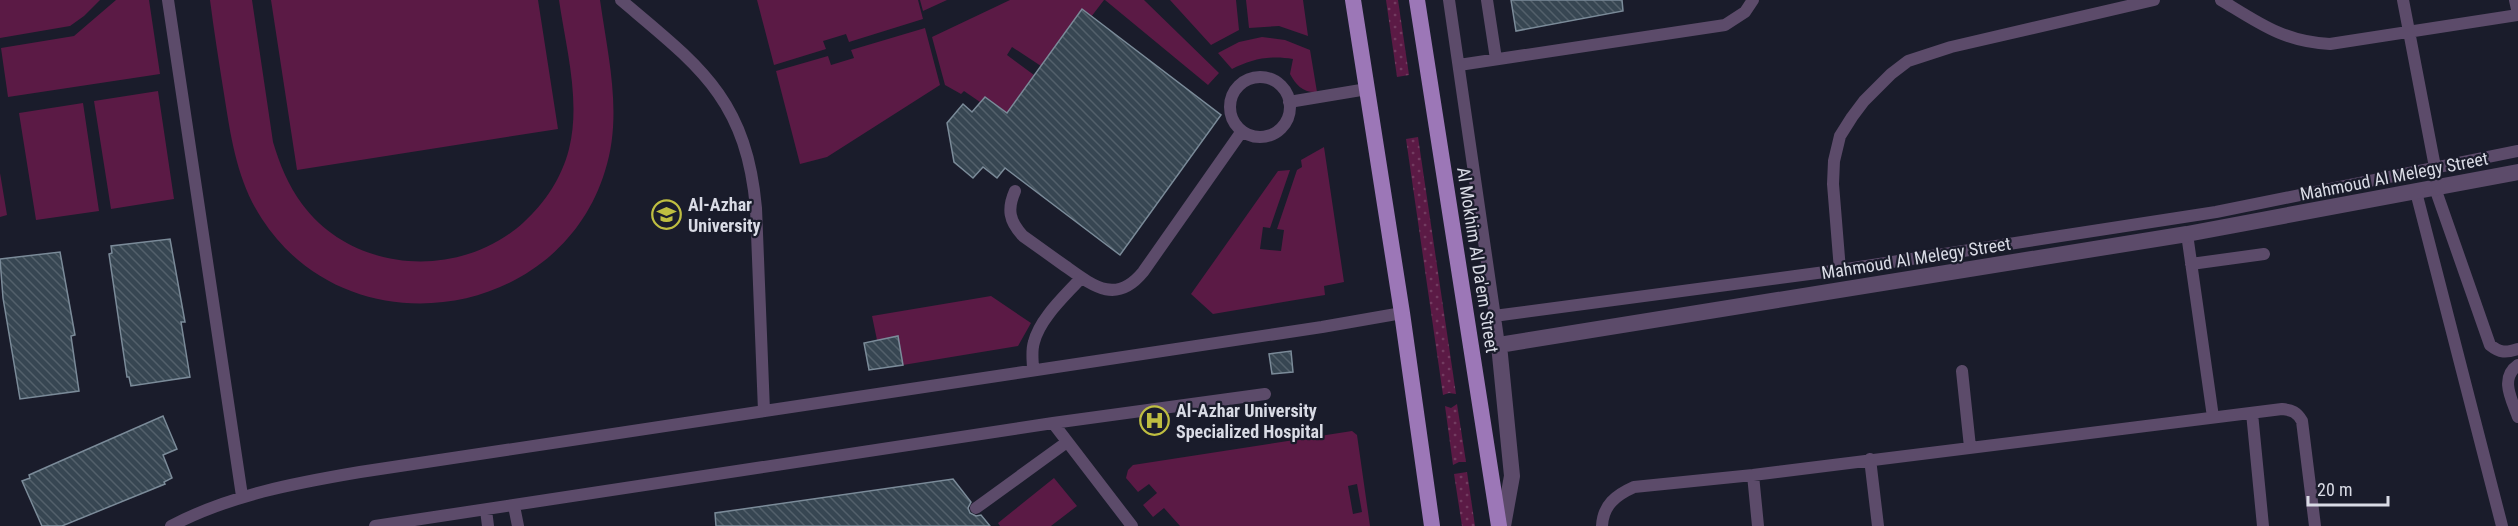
<svg xmlns="http://www.w3.org/2000/svg" width="2518" height="526" font-family="'Roboto Condensed',sans-serif">
<style>
.grass{fill:url(#grass-dots)}
.green{fill:#5b1a45;fill-rule:evenodd}
.building{fill:url(#building-back-hatch);stroke:#7b8b99;stroke-width:1.5}
.lines{fill:none;stroke-linecap:round;stroke-linejoin:round}
.service{stroke:#5c4b6a;stroke-width:12}
.minor{stroke:#5c4b6a;stroke-width:16}
.primary{stroke:#9c77b7;stroke-width:16}
.labels{text-anchor:middle;dominant-baseline:central;stroke-width:4.5;stroke-linejoin:round;paint-order:stroke}
.street-label{font-size:18px;fill:#d9dbe5;stroke:#1a1c2b}
.poi-label{font-size:18px;font-weight:bold;fill:#d9dbe5;stroke:#1a1c2b;text-anchor:start}
</style>
<defs>
<pattern id="grass-dots" width="8" height="8" patternUnits="userSpaceOnUse" patternTransform="scale(1.5)"><rect width="8" height="8" fill="#5b1a45"/><path d="M2 2h.1M6 6h.1" fill="none" stroke="#723b60" stroke-width="1.8" stroke-linecap="round"/></pattern>
<pattern id="building-back-hatch" width="6" height="6" patternUnits="userSpaceOnUse" patternTransform="scale(1.5)"><rect width="6" height="6" fill="#374652"/><path d="M-1 5l2 2M0 0l6 6M5-1l2 2" fill="none" stroke="#53606b"/></pattern>
</defs>
<rect width="100%" height="100%" fill="#1a1c2b"/>
<path class="grass" d="M 1386,0 L 1398,0 L 1409,75 L 1397,77 Z
M 1418,137 L 1456,394 L 1449,393 L 1443,395 L 1406,139 Z
M 1457,404 L 1466,462 L 1459,462 L 1453,465 L 1445,406 L 1451,408 Z
M 1467,472 L 1475,526 L 1462,526 L 1454,474 Z"/>
<path class="green" d="M 0,0 L 100,0 L 84,16 L 70,26 L 0,38 Z
M 116,0 L 149,0 L 160,74 L 8,97 L 1,48 L 74,36 Z
M 210,0 L 252,0 L 273,142 C 280,165 288,185 302,204 C 354,274 461,280 524,222 C 545,203 562,177 569,149 C 581,101 566,48 559,0 L 600,0 C 608,57 623,115 605,171 C 559,322 348,352 262,219 C 237,181 231,138 224,94 C 219,63 214,31 210,0 Z
M 271,0 L 538,0 L 558,129 L 297,170 Z
M 757,0 L 918,0 L 923,19 L 849,42 L 846,34 L 823,41 L 826,49 L 774,65 Z
M 920,0 L 947,0 L 923,11 Z
M 1010,0 L 1104,0 L 1091,17 L 1041,66 L 1012,47 L 1007,55 L 1034,75 L 1007,113 L 986,97 L 980,102 L 964,91 L 961,94 L 945,85 L 932,37 Z
M 1105,0 L 1144,0 L 1219,73 L 1208,85 Z
M 1170,0 L 1236,0 L 1239,30 L 1211,45 Z
M 1246,0 L 1303,0 L 1308,36 L 1279,26 L 1249,28 Z
M 925,28 L 940,85 L 827,157 L 800,164 L 776,71 L 828,56 L 831,65 L 854,58 L 851,50 Z
M 1262,37 L 1285,40 L 1310,50 L 1317,92 C 1303,93 1296,85 1290,74 L 1293,59 C 1270,55 1252,59 1232,69 L 1218,53 L 1239,42 Z
M 158,91 L 174,199 L 111,209 L 94,101 Z
M 83,103 L 99,211 L 36,220 L 19,113 Z
M 1324,147 L 1344,282 L 1324,286 L 1325,295 L 1213,314 L 1191,294 L 1278,171 L 1290,170 L 1270,228 L 1263,227 L 1260,249 L 1281,251 L 1284,230 L 1277,229 L 1297,170 L 1302,167 L 1301,160 Z
M 0,173 L 7,215 L 0,217 Z
M 991,296 L 1031,323 L 1018,346 L 903,365 L 898,337 L 877,340 L 872,316 Z
M 1352,431 L 1357,435 L 1370,526 L 1180,526 L 1164,508 L 1153,517 L 1143,505 L 1157,493 L 1149,484 L 1138,492 L 1126,478 L 1128,470 L 1133,465 ZM 1357,484 L 1362,512 L 1353,514 L 1348,486 Z
M 1054,478 L 1077,506 L 1051,526 L 1000,526 L 998,523 Z"/>
<path class="building" d="M 1511,0 L 1622,0 L 1623,11 L 1516,31 Z
M 1082,9 L 1221,115 L 1120,255 L 1005,168 L 997,178 L 983,167 L 973,178 L 954,162 L 947,123 L 963,104 L 972,112 L 985,97 L 1007,113 Z
M 170,239 L 185,322 L 181,322 L 190,377 L 131,386 L 129,377 L 127,377 L 109,254 L 112,253 L 111,246 Z
M 60,252 L 75,335 L 71,336 L 79,391 L 20,399 L 3,298 L 0,259 Z
M 898,336 L 903,365 L 869,370 L 864,343 Z
M 1291,351 L 1293,372 L 1272,374 L 1269,354 Z
M 163,416 L 177,449 L 163,455 L 172,478 L 164,482 L 165,484 L 62,526 L 42,526 L 22,481 L 30,478 L 29,475 L 56,463 Z
M 953,479 L 971,502 L 968,508 L 970,513 L 976,516 L 981,515 L 990,526 L 716,526 L 715,513 Z"/>
<g class="lines">
<path class="service" d="M 168,0 L 242,496
M 621,0 C 699,66 746,98 756,208 L 764,411
M 1449,0 L 1499,345
M 1487,0 L 1496,59
M 2221,0 C 2259,23 2284,42 2330,44 L 2518,15
M 2403,0 L 2435,167
M 2515,0 L 2518,14
M 1459,65 L 1725,25 L 1745,12 L 1753,0
M1230 107a30 30 0 1 1 60 0a30 30 0 1 1-60 0Z
M 1289,102 L 1367,89
M 2435,188 L 2490,345 C 2500,353 2506,353 2518,349
M 1015,191 C 1007,209 1009,221 1023,236 C 1037,246 1051,256 1065,266 C 1093,286 1116,305 1143,272 L 1242,131
M 2416,192 L 2502,526
M 2187,234 L 2213,417
M 2191,264 L 2264,254
M 1840,270 L 1833,184 L 1834,161 L 1840,136 L 1852,117 L 1864,101 L 1891,74 L 1908,61 L 1951,47 L 2154,0
M 1494,316 L 1840,270 L 2216,212 L 2518,151
M 2518,365 C 2499,378 2512,400 2518,417
M 1033,370 C 1033,361 1031,351 1034,342 C 1040,318 1065,296 1081,278
M 1962,371 L 1970,447
M 2252,413 L 2263,526
M 1053,423 L 1132,526
M 1870,459 L 1878,526
M 1753,475 L 1758,526
M 514,506 L 518,526
M 976,508 L 1067,442
M 486,510 L 488,526
M 171,526 C 230,495 295,483 360,472 L 1322,327 L 1402,313
M 375,526 L 1053,423 L 1265,394
M 1602,526 C 1603,505 1616,495 1634,487 L 1753,475 L 2282,409 C 2292,410 2297,412 2302,421 L 2315,526"/>
<path class="minor" d="M 1503,526 L 1512,476 L 1499,345 L 2187,234 L 2518,172"/>
<path class="primary" d="M 1353,0 L 1402,313 L 1432,526
M 1417,0 L 1499,526"/>
</g>
<defs>
<symbol id="university-ring" viewBox="-11 -11 22 22"><circle r="9.5" fill="#1a1c2b" stroke="#bfbe41" stroke-width="1.5"/><path d="M0-5L7-2L0 1L-7-2ZM-4 1L0 2.5L4 1V4Q0 6-4 4Z" fill="#bfbe41"/></symbol>
<symbol id="hospital-ring" viewBox="-11 -11 22 22"><circle r="9.5" fill="#1a1c2b" stroke="#bfbe41" stroke-width="1.5"/><path d="M-5-5h3v3.5h4V-5h3V5h-3V1.5h-4V5h-3Z" fill="#bfbe41"/></symbol>
</defs>
<g fill-rule="evenodd">
<use href="#university-ring" x="650" y="198" width="33" height="33"/>
<use href="#hospital-ring" x="1138" y="404" width="33" height="33"/>
</g>
<g class="labels">
<g class="street-label">
<text transform="translate(2394 176) rotate(-11)">Mahmoud Al Melegy Street</text>
<text transform="translate(1916 258) rotate(-9)">Mahmoud Al Melegy Street</text>
<text transform="translate(1478 260) rotate(81)">Al Mokhim Al Da'em Street</text>
</g>
<g class="poi-label">
<text x="688" y="204">Al-Azhar<tspan x="688" dy="21">University</tspan></text>
<text x="1176" y="410">Al-Azhar University<tspan x="1176" dy="21">Specialized Hospital</tspan></text>
</g>
</g>
<path d="M2308 496v9h80v-9" fill="none" stroke="#d9dbe5" stroke-width="3"/>
<text x="2317" y="496" font-size="18" fill="#d9dbe5" stroke="#1a1c2b" stroke-width="4.5" paint-order="stroke">20 m</text>
</svg>
